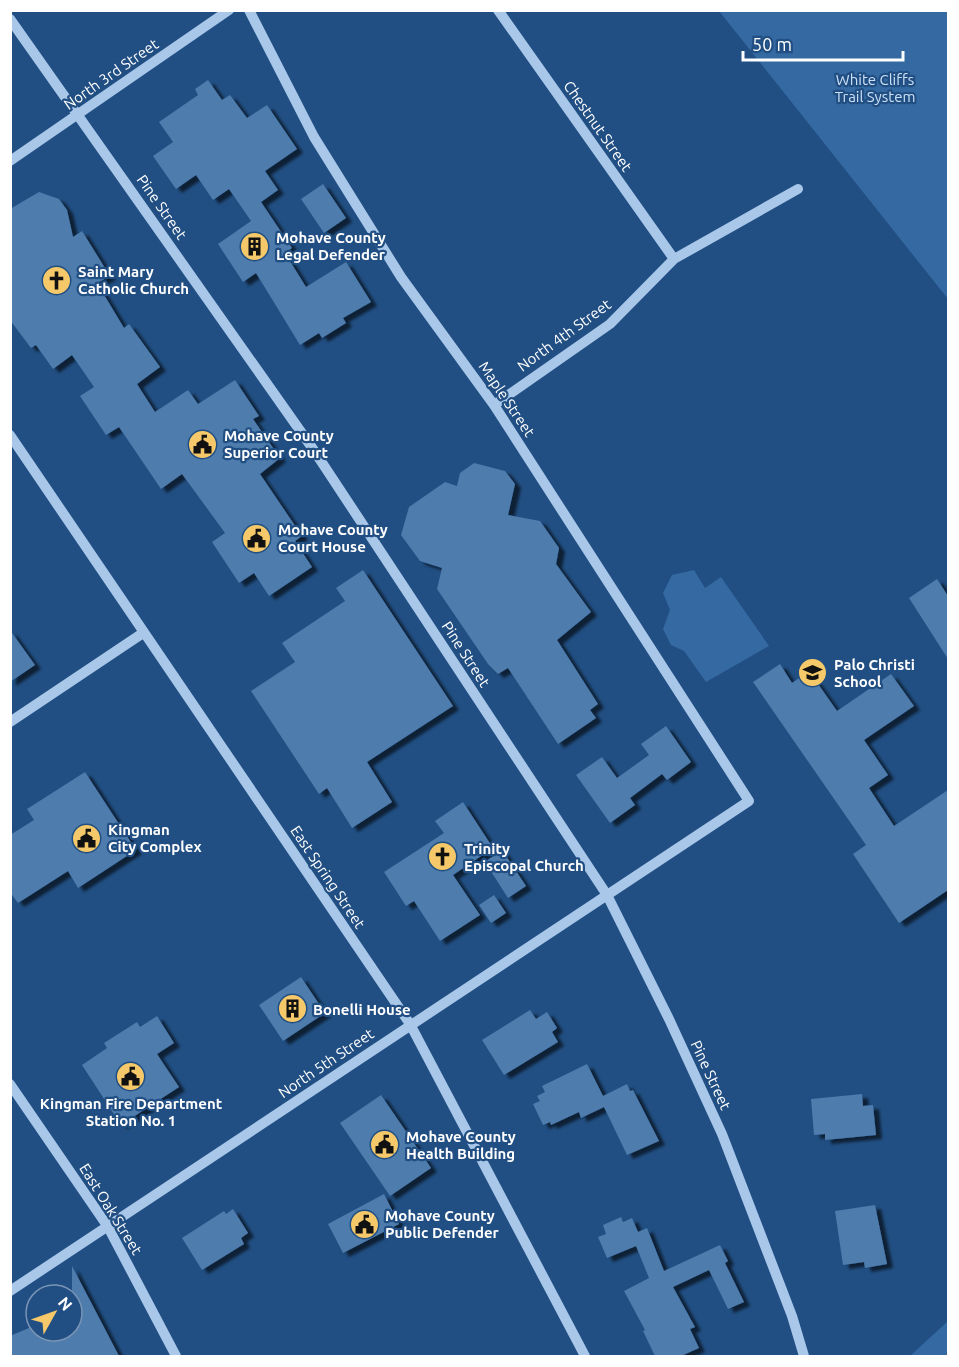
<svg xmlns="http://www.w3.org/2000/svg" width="959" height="1367" font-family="Ubuntu,sans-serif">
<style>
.green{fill:#3569a1}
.building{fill:#4d7bad;filter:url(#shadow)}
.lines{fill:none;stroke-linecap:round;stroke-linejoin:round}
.minor{stroke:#a8c7e9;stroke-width:10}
.labels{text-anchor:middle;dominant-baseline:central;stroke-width:4.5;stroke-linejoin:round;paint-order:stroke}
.street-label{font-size:15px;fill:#fff;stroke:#214f83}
.park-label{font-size:15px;fill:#cce1f7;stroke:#214f83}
.poi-label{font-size:15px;font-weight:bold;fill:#fff;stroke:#214f83;text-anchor:start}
</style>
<defs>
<filter id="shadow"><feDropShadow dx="6" dy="4" stdDeviation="1.5" flood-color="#0009"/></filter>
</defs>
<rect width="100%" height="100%" fill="#214f83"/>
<path class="green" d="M 719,11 L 948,11 L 948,299 Z
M 694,570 L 705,588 L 721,577 L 769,646 L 706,682 L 684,651 L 671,645 L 663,629 L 670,610 L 663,593 L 672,575 Z
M 948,1321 L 948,1356 L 910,1356 Z"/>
<path class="building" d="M 208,80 L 222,100 L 230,95 L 247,118 L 267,105 L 297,149 L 265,171 L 278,190 L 261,202 L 292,248 L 285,253 L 306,287 L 346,262 L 371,302 L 343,318 L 346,323 L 322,338 L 319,333 L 300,345 L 256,273 L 243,282 L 218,244 L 251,221 L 229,189 L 213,200 L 196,175 L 176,189 L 153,156 L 173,142 L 159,122 L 198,95 L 195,89 Z
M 323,184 L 346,218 L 324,233 L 301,199 Z
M 39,192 L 59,199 L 67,210 L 73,237 L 82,231 L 110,276 L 97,283 L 124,328 L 129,324 L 160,367 L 137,384 L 155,412 L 188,390 L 198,404 L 235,380 L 259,416 L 253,419 L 280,458 L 260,474 L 302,536 L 295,541 L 312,567 L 269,596 L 254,573 L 239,583 L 212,542 L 225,533 L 182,474 L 161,489 L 119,427 L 106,435 L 80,396 L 94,387 L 72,355 L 53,369 L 36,345 L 31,348 L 10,320 L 10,209 Z
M 474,463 L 505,471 L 515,484 L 508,515 L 540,521 L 559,548 L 556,564 L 591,612 L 557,640 L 598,704 L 590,710 L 596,718 L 558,744 L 508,668 L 498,674 L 488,664 L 437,589 L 442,568 L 420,561 L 401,535 L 409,507 L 445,482 L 457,486 L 460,473 Z
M 363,570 L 453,706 L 367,762 L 392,802 L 352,828 L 327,788 L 319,794 L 251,691 L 295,662 L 282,643 L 345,601 L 336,588 Z
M 937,579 L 948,596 L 948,659 L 909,598 Z
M 10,630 L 35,665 L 10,682 Z
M 780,664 L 792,683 L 809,671 L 837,711 L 891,674 L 914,706 L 864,740 L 888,775 L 869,788 L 894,826 L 948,790 L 948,890 L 899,923 L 853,854 L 866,845 L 753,682 Z
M 666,726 L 691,762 L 667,780 L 662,774 L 630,798 L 635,805 L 610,823 L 576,775 L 602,757 L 617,778 L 649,755 L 641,744 Z
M 85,772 L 136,850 L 78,888 L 68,871 L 18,903 L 10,892 L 10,835 L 34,820 L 27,809 Z
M 463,802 L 493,848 L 453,875 L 480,915 L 440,941 L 414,901 L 406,906 L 384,872 L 444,833 L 435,821 Z
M 502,850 L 526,886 L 508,898 L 485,862 Z
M 494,895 L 506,913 L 491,923 L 479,905 Z
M 301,977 L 325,1013 L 283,1041 L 259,1005 Z
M 530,1010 L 536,1019 L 547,1012 L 557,1028 L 552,1032 L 558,1042 L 504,1075 L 482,1040 Z
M 157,1016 L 174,1043 L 157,1054 L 179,1087 L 121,1125 L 82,1065 L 107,1048 L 104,1043 L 137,1022 L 140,1027 Z
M 587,1064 L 603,1096 L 627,1084 L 630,1091 L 633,1090 L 659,1141 L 627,1155 L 604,1107 L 581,1118 L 579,1112 L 551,1125 L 550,1122 L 543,1125 L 533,1104 L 540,1101 L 537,1096 L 545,1092 L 542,1086 Z
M 862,1094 L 863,1106 L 873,1105 L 876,1135 L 825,1140 L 825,1134 L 814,1135 L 811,1099 Z
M 381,1095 L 431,1168 L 390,1196 L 340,1123 Z
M 384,1194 L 399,1224 L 343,1253 L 328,1224 Z
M 875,1205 L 887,1264 L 865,1268 L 864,1262 L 843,1265 L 835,1211 Z
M 233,1209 L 248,1233 L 241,1238 L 244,1244 L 202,1270 L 182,1238 L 224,1211 L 226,1214 Z
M 621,1217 L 623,1222 L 632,1218 L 638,1232 L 647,1228 L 664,1271 L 720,1245 L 728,1261 L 725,1263 L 744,1302 L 728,1309 L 709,1270 L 673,1287 L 695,1327 L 690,1329 L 699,1348 L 681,1356 L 655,1356 L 643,1331 L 645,1330 L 624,1291 L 649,1278 L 636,1246 L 607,1258 L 598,1237 L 606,1234 L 603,1225 Z
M 72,1266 L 119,1356 L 10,1356 L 10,1336 L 36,1325 L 36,1331 L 72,1331 Z"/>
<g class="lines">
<path class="minor" d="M 498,10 L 674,259
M 10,19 L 313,449 L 607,895 L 669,1019 L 722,1134 L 792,1316 L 804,1356
M 10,161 L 229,10
M 494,405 L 610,324 L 674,259 L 798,189
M 10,435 L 410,1024 L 585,1356
M 10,722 L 143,633
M 10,1084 L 108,1227 L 176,1356
M 10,1291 L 749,801 L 494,405 L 401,277 L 314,137 L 249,10"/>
</g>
<defs>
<symbol id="building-disc" viewBox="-11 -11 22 22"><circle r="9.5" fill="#f5c969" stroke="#214f83"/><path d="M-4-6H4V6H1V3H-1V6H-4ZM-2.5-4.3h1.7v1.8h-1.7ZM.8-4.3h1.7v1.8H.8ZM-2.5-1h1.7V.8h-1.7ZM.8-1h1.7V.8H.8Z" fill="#111"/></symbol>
<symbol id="church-disc" viewBox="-11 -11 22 22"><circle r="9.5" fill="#f5c969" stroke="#214f83"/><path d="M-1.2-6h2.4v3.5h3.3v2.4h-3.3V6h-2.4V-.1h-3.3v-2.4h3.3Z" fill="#111"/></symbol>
<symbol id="civic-disc" viewBox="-11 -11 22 22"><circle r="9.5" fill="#f5c969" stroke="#214f83"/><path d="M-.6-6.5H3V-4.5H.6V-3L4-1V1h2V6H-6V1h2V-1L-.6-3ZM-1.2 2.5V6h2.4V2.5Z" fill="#111"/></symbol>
<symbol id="school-disc" viewBox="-11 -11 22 22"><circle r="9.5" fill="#f5c969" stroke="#214f83"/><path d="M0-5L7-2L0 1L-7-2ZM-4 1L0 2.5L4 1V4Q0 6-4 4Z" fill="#111"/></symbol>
</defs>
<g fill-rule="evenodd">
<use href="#building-disc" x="238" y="230" width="33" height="33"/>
<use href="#church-disc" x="40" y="264" width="33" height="33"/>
<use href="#civic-disc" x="186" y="428" width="33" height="33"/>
<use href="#civic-disc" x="240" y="522" width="33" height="33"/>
<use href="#school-disc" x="796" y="656" width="33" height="33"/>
<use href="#civic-disc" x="70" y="822" width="33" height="33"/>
<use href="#church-disc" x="426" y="840" width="33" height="33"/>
<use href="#building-disc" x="276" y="992" width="33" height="33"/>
<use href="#civic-disc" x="114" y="1060" width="33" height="33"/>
<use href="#civic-disc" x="368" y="1128" width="33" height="33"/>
<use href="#civic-disc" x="348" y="1208" width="33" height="33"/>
</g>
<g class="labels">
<g class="street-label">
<text transform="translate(111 74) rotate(-35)">North 3rd Street</text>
<text transform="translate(598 126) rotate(55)">Chestnut Street</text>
<text transform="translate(162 207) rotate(55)">Pine Street</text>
<text transform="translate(564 335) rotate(-36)">North 4th Street</text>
<text transform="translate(507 399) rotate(56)">Maple Street</text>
<text transform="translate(466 654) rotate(57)">Pine Street</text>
<text transform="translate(328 877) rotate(56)">East Spring Street</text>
<text transform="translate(326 1063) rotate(-34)">North 5th Street</text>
<text transform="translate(711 1075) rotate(65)">Pine Street</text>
<text transform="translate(111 1209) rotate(58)">East Oak Street</text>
</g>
<g class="park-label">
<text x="875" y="79">White Cliffs<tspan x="875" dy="17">Trail System</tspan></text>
</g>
<g class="poi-label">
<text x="276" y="237">Mohave County<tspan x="276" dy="17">Legal Defender</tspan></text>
<text x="78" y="271">Saint Mary<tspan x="78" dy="17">Catholic Church</tspan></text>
<text x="224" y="435">Mohave County<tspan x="224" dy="17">Superior Court</tspan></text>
<text x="278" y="529">Mohave County<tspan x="278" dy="17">Court House</tspan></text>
<text x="834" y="664">Palo Christi<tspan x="834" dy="17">School</tspan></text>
<text x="108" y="829">Kingman<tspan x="108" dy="17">City Complex</tspan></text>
<text x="464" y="848">Trinity<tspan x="464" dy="17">Episcopal Church</tspan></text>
<text x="313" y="1009">Bonelli House</text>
<text x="131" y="1103" text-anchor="middle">Kingman Fire Department<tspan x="131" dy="17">Station No. 1</tspan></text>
<text x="406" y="1136">Mohave County<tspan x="406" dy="17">Health Building</tspan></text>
<text x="385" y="1215">Mohave County<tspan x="385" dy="17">Public Defender</tspan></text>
</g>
</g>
<rect width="959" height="1367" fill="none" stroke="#ffffff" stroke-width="24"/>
<g transform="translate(54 1313) rotate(50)"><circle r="28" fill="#214f83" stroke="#7a95b5" stroke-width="1.5"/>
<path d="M0-4.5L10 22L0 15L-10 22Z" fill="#f5c969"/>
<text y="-9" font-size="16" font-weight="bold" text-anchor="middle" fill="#ffffff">N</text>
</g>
<path d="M743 51v9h160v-9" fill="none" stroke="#ffffff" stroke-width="3"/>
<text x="752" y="51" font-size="18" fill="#ffffff" stroke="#214f83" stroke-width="4.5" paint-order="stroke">50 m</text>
</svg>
